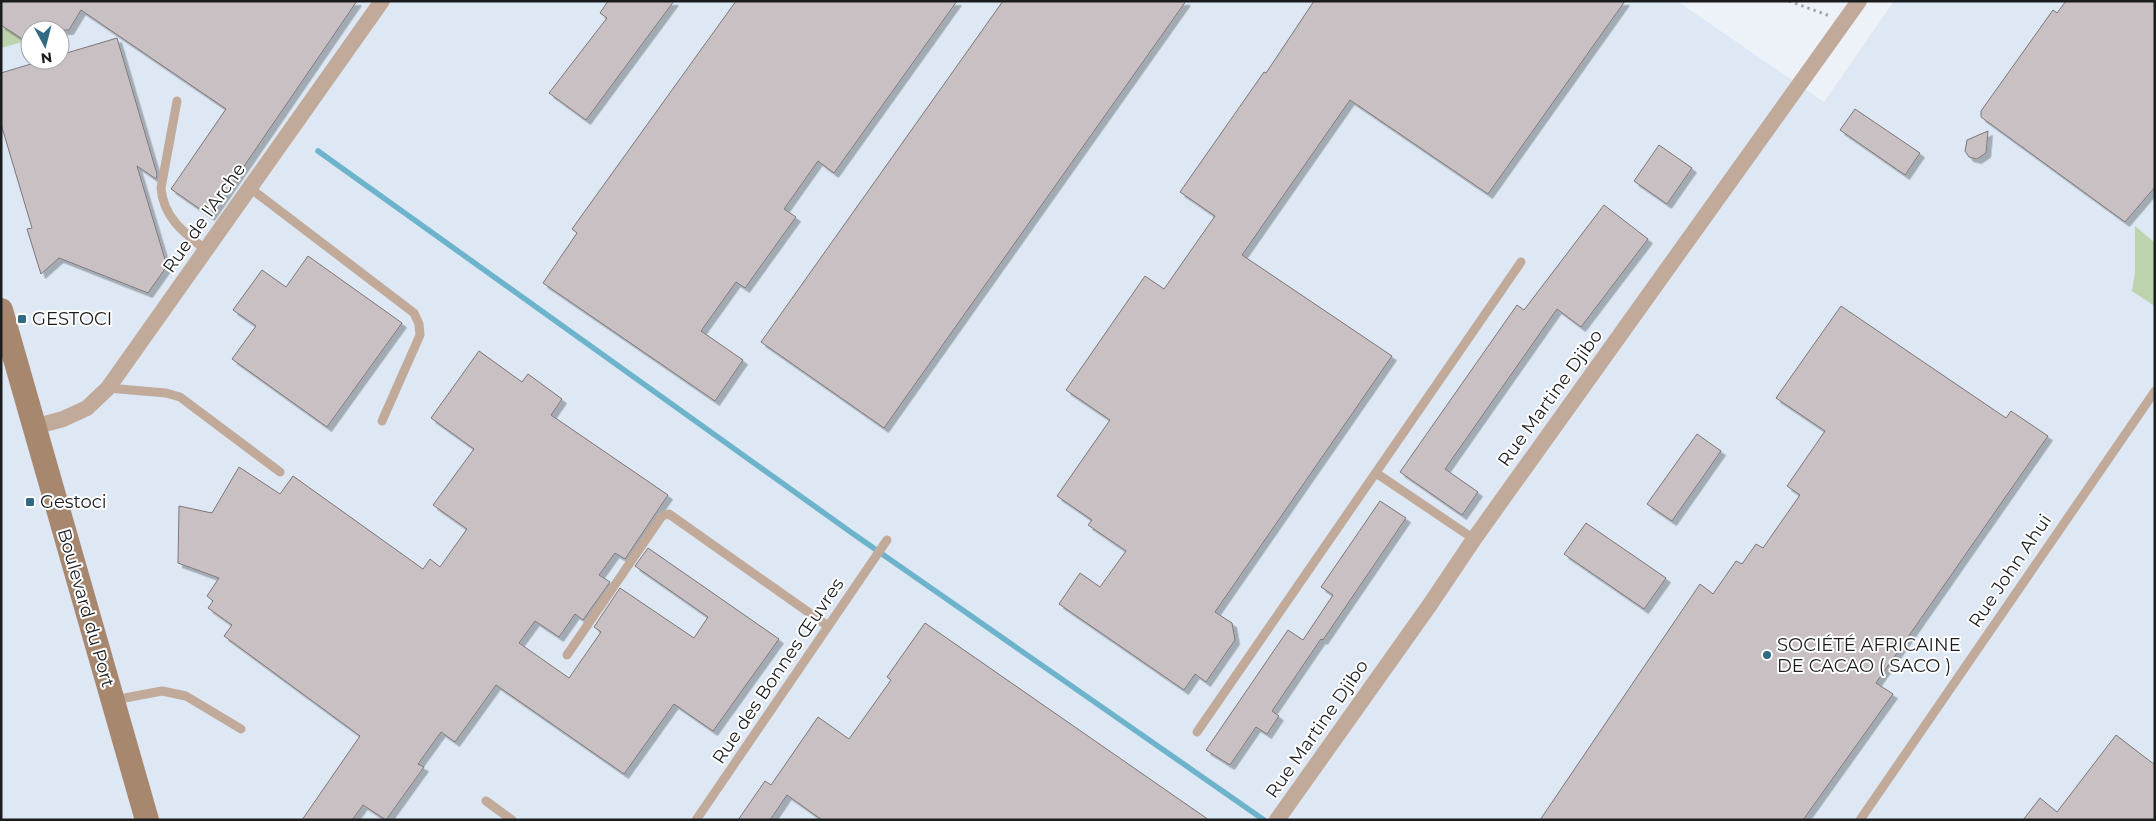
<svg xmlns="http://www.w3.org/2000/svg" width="2156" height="821" font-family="Montserrat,sans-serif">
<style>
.built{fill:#dde8f4;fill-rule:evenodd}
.green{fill:#bdd3ae}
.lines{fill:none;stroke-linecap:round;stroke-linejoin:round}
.stream{stroke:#6db3cb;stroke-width:5.5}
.building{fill:#c8c0c3;stroke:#7e7679;filter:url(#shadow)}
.path{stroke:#a2a6ab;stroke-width:3;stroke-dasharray:2.5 4;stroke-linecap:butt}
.lane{stroke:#c1aa9a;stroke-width:9}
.street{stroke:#c1aa9a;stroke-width:16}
.secondary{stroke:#a8876f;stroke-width:24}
.poi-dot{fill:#306a83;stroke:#fff;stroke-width:2}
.labels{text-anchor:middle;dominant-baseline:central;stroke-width:4;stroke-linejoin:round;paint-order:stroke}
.street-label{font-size:18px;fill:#1a1c1e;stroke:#fff}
.poi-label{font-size:18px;fill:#1a1c1e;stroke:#fff;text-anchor:start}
</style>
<defs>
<filter id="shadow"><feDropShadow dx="4.5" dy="4.5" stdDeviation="0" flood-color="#0004"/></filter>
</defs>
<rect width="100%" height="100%" fill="#edf2f9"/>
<path class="built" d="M 1,1 L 1677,1 L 1824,102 L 1894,1 L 2155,1 L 2155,820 L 1,820 ZM 30,30 L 60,30 L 60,60 L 30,60 Z"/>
<path class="green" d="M 1,25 L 26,41 L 1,48 Z
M 2135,226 L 2155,243 L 2155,299 L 2153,305 L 2132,291 L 2135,272 Z"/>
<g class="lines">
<path class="stream" d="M 318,151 L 852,533 L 1264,820"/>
</g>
<path class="building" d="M 1,1 L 357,1 L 210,216 L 171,189 L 226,109 L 81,10 L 69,30 L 30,30 L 30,44 L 1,25 Z
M 608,1 L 674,1 L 586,120 L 549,93 L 607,18 L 600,13 Z
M 736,1 L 957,1 L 834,173 L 818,161 L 784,209 L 796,217 L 745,288 L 736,282 L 701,331 L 743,360 L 715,401 L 543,283 L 577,233 L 572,229 Z
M 1003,1 L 1186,1 L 884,428 L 761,342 Z
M 1314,1 L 1625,1 L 1488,194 L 1350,100 L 1242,255 L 1392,356 L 1215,612 L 1232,623 L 1235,640 L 1206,682 L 1195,674 L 1184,690 L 1059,604 L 1080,573 L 1100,587 L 1126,551 L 1088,525 L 1092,520 L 1057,496 L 1110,420 L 1066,390 L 1145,276 L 1164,289 L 1215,216 L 1180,192 L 1264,72 L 1266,73 Z
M 2066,1 L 2155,1 L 2155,187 L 2125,222 L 1981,117 L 1981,111 L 2053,10 L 2057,13 Z
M 117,38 L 157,174 L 156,179 L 137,166 L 167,266 L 148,293 L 59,258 L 41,274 L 27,229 L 32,228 L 1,124 L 1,73 L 44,60 L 60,60 L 60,55 Z
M 1855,109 L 1920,153 L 1905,175 L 1840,130 Z
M 1988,131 L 1986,153 L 1977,159 L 1969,157 L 1965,151 L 1967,140 Z
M 1659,145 L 1692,168 L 1667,204 L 1634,181 Z
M 1604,205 L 1648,239 L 1581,327 L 1557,309 L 1445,469 L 1478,492 L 1462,515 L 1400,472 L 1517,305 L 1524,310 Z
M 308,256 L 402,323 L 327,427 L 232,359 L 256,326 L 233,310 L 262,270 L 286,287 Z
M 1841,306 L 2006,418 L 2011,411 L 2048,436 L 1876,683 L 1893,694 L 1803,820 L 1540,820 L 1700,584 L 1713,594 L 1736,561 L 1742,564 L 1756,544 L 1763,548 L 1800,495 L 1787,486 L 1825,431 L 1776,398 Z
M 479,351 L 522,382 L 528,374 L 562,399 L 551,415 L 668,495 L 625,559 L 615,553 L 599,575 L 610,582 L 583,620 L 575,614 L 559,637 L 535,621 L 519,643 L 569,678 L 601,632 L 594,627 L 620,588 L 694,638 L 708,617 L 635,566 L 648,548 L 779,639 L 713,731 L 674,704 L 624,774 L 496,685 L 455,742 L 441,732 L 418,764 L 424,767 L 386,820 L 363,805 L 352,820 L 302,820 L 360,736 L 224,636 L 232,625 L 208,608 L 213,601 L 207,596 L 219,578 L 178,563 L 179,506 L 212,513 L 239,467 L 280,494 L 293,476 L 423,569 L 430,559 L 440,567 L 467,529 L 433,505 L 474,449 L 431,418 Z
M 1697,434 L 1721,451 L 1672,521 L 1647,504 Z
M 1380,501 L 1406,518 L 1323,640 L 1321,639 L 1272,711 L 1279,716 L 1267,734 L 1256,727 L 1230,765 L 1206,750 L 1288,630 L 1303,640 L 1333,595 L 1321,587 Z
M 1586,523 L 1666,578 L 1644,609 L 1564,554 Z
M 925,623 L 1209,820 L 822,820 L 787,795 L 770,820 L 738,820 L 765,781 L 771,785 L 818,717 L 849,739 L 891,680 L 887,677 Z
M 2116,735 L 2155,765 L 2155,820 L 2023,820 L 2040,798 L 2057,812 Z"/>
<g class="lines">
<path class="path" d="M 1789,1 L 1830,16"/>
<path class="lane" d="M 177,101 L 161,188 C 163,217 184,233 206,250
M 250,188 L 414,313 L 419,324 L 420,335 L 382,421
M 108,388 L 166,393 L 180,397 L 280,472
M 1376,473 L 1474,539
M 567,655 L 662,516 L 669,514 L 828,626
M 114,700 L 162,691 L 186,696 L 241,729
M 1197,732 L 1521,262
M 486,801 L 512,820
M 696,820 L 887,540
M 1860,820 L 2155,391"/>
<path class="street" d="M 34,427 L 63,419 L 87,408 L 108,388 L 382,1
M 1277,820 L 1429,606 L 1474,539 L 1859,1"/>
<path class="secondary" d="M 1,310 L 147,820"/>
</g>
<g class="poi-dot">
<rect x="17" y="314" width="10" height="10" rx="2.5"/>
<rect x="25" y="497" width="10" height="10" rx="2.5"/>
<circle cx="1767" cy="655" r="5"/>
</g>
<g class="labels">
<g class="street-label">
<text transform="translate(204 218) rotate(-55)">Rue de l'Arche</text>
<text transform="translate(1550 398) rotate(-54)">Rue Martine Djibo</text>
<text transform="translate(2010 571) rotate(-56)">Rue John Ahui</text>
<text transform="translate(86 608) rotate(74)">Boulevard du Port</text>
<text transform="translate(778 671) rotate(-56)">Rue des Bonnes Œuvres</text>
<text transform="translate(1317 729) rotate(-55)">Rue Martine Djibo</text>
</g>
<g class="poi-label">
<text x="32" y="319">GESTOCI</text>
<text x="40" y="502">Gestoci</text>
<text x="1777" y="645">SOCIÉTÉ AFRICAINE<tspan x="1777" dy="21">DE CACAO ( SACO )</tspan></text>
</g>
</g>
<rect width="2156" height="821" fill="none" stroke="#1a1c1e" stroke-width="5"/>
<g transform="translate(45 45) rotate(173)"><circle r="24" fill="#ffffff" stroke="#a3a4a5"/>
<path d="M0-4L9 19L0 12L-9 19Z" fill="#306a83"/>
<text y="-8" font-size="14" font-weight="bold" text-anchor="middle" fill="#1a1c1e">N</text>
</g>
</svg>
